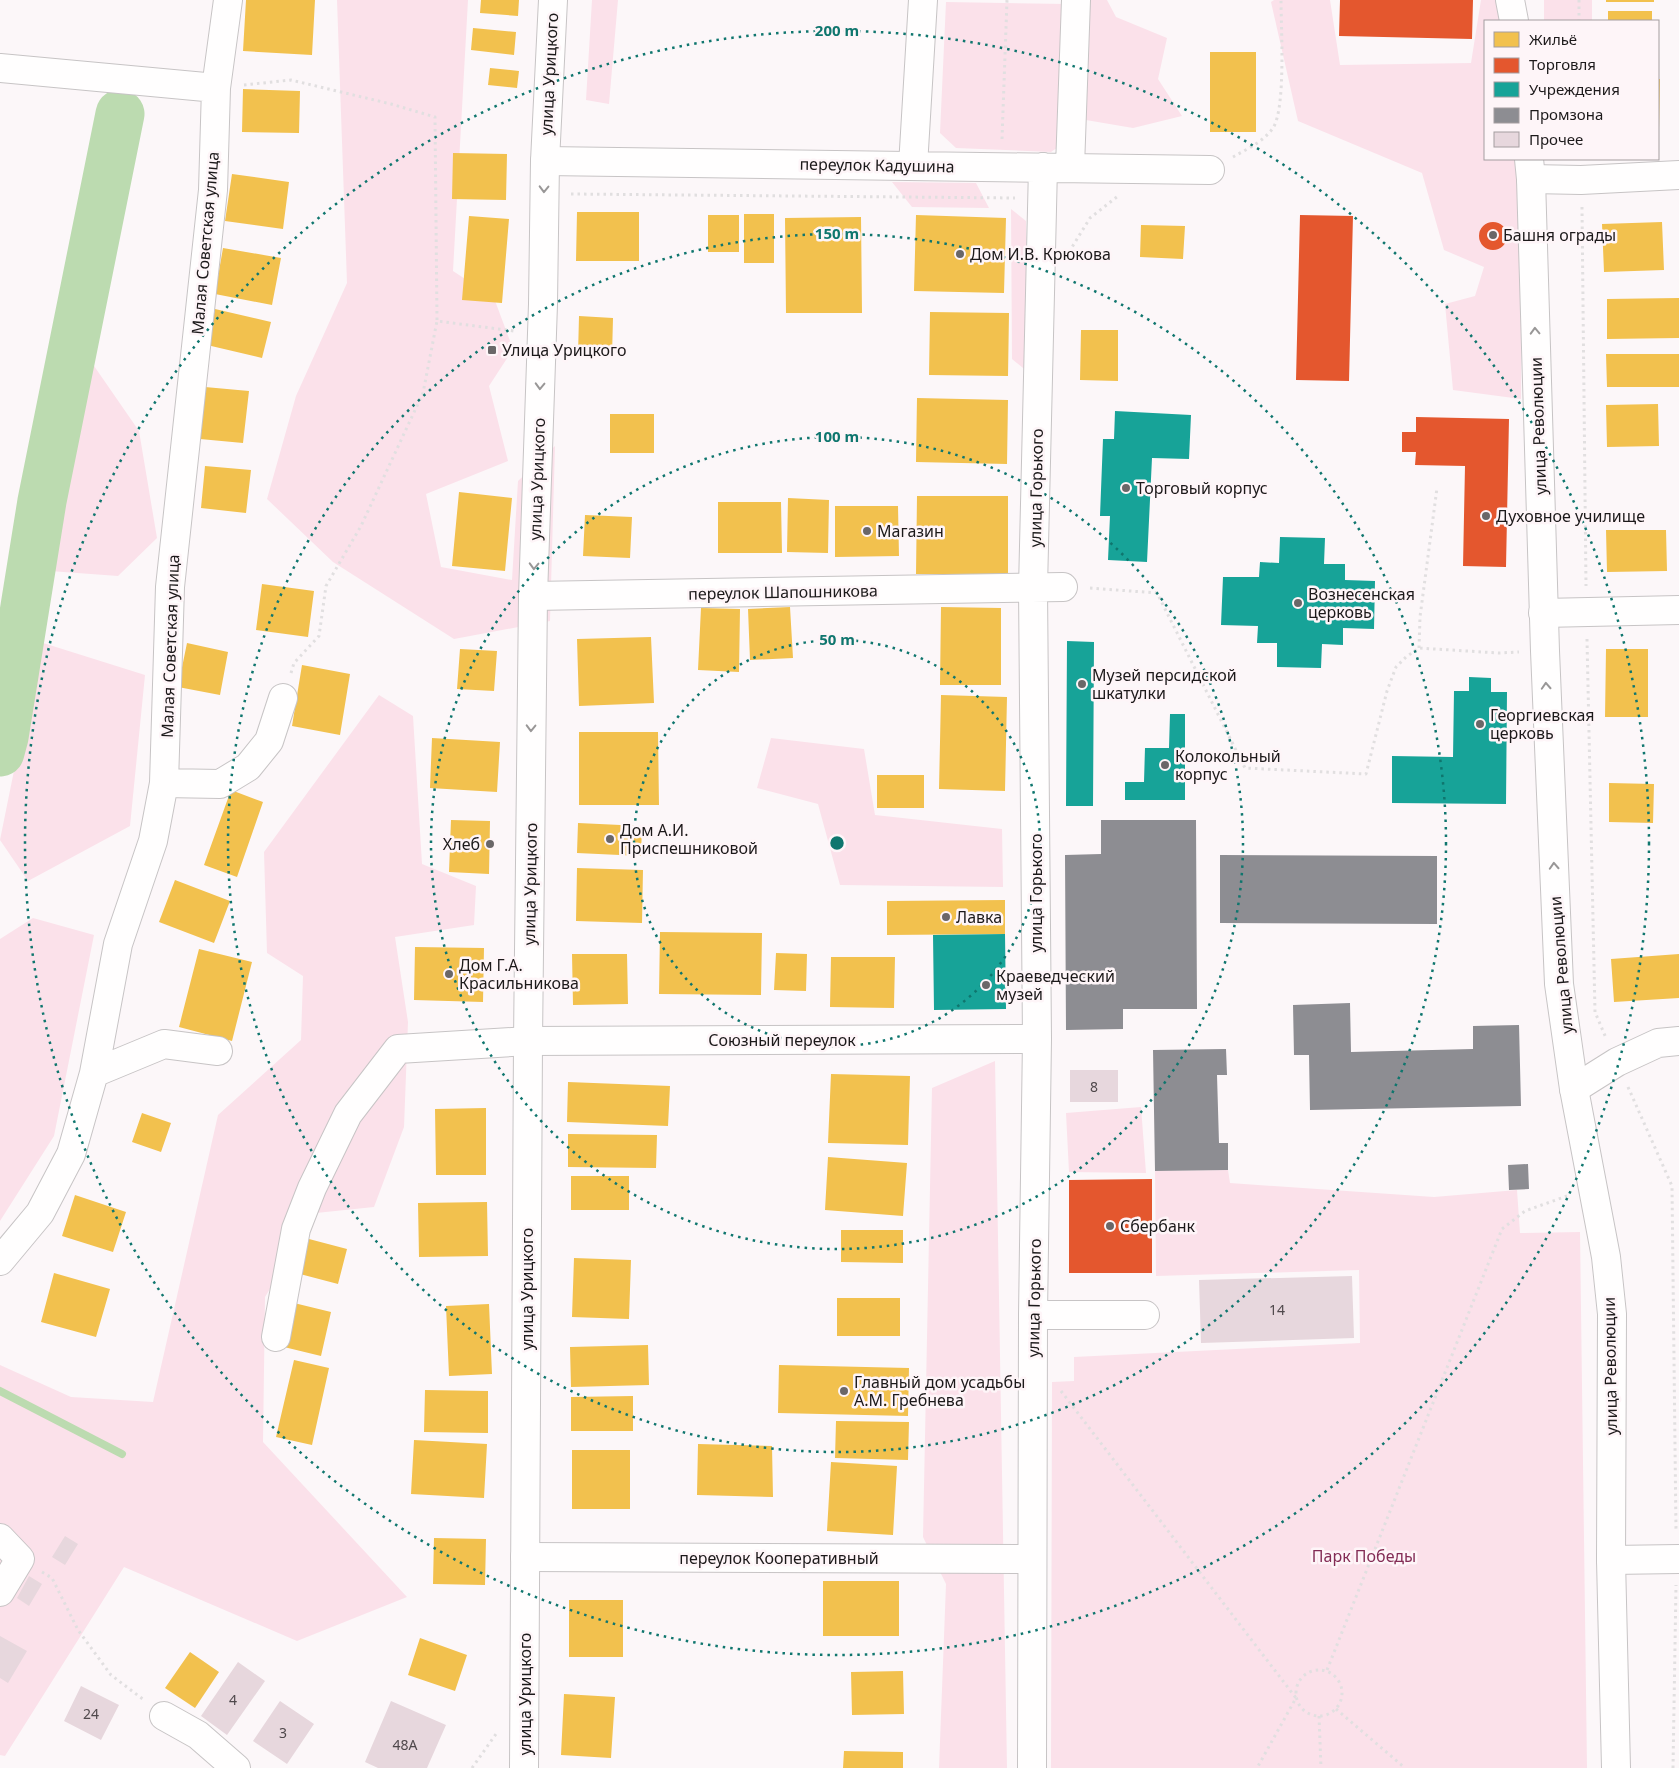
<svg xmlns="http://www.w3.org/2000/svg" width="1679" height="1768" font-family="'Noto Sans',sans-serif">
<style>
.green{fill:#fbe1ea}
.homes{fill:#f2c14e}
.shops{fill:#e4572e}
.public{fill:#17a398}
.industry{fill:#8d8d92}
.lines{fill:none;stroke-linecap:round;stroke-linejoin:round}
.stream{stroke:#bcdbb0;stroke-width:8}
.river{stroke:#bcdbb0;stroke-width:49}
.building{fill:#e7d7dd}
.minor-casing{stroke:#c7c4c5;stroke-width:30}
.major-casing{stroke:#c7c4c5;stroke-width:30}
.path{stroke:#e1dfe0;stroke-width:3;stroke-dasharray:2.5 4;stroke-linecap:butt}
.minor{stroke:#fffefe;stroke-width:28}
.major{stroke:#fffefe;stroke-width:28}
.oneway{stroke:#999797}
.ring{fill:none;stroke:#0f766e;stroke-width:2.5;stroke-dasharray:2.5 5}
.poi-dot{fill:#6a6768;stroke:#fef5f8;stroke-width:2}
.labels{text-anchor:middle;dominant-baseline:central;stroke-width:5;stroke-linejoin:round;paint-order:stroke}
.number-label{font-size:14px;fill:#4f484b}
.street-label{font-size:16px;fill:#1c191a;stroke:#fef5f8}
.poi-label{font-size:16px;fill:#1c191a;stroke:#fef5f8;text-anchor:start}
.park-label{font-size:16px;fill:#832c55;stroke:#fef5f8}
.centre{fill:#0f766e;stroke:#fef5f8;stroke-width:2.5}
.ring-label{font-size:15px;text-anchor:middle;font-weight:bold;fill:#0f766e;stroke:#fef5f8;stroke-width:5;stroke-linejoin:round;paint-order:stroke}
</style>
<rect width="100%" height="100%" fill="#fcf7f9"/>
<path class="green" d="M 337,0 L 468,0 L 453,271 L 494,298 L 513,349 L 489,386 L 508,461 L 426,494 L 441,567 L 512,580 L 518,481 L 555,446 L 550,621 L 454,639 L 333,562 L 267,499 L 296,396 L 347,283 Z
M 592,0 L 618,0 L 609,104 L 586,100 Z
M 1088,0 L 1107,0 L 1116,17 L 1167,38 L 1158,79 L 1182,116 L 1133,128 L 1080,119 Z
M 1274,0 L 1330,0 L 1340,65 L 1471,63 L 1481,0 L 1502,0 L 1504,21 L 1485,21 L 1485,159 L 1518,159 L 1522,194 L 1521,399 L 1453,390 L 1445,304 L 1475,296 L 1484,267 L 1444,250 L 1422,173 L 1298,121 L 1271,2 Z
M 1544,0 L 1592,0 L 1592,21 L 1544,21 Z
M 946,2 L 1067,4 L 1061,145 L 1051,152 L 956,148 L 940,133 Z
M 892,182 L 976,183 L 989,208 L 912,207 Z
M 1011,209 L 1026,221 L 1028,372 L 1012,359 Z
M 92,363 L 139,431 L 157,538 L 118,576 L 50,571 Z
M 40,642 L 145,675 L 130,826 L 28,881 L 0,840 Z
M 379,695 L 413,716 L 422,864 L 476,886 L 474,925 L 395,937 L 408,1022 L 404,1127 L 374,1207 L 316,1213 L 265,1297 L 263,1442 L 407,1597 L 297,1641 L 124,1567 L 5,1756 L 0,1755 L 0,1365 L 71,1397 L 153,1402 L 218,1115 L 301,1040 L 303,976 L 267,953 L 264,852 Z
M 771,738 L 864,749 L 875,815 L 1002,829 L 1003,887 L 840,885 L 818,804 L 757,788 Z
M 33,918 L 94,935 L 54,1136 L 0,1221 L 0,939 Z
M 995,1061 L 1007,1768 L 939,1768 L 946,1584 L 923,1537 L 932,1088 Z
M 1141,1107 L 1146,1173 L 1069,1172 L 1066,1113 Z
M 1228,1170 L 1230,1183 L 1434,1197 L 1517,1190 L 1520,1233 L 1580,1232 L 1587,1768 L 1051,1768 L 1052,1382 L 1074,1381 L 1074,1357 L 1360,1343 L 1359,1270 L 1156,1276 L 1155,1171 Z"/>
<path class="homes" d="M 246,0 L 315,0 L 312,55 L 243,51 Z
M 481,0 L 519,0 L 518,16 L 480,13 Z
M 1606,0 L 1654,0 L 1654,2 L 1606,2 Z
M 1608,11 L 1652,11 L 1652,21 L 1608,21 Z
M 473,28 L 516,32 L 514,55 L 471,50 Z
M 1210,52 L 1256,52 L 1256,132 L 1210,132 Z
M 490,68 L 519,71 L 517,88 L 488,85 Z
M 1658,79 L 1660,79 L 1659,129 L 1658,129 Z
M 243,89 L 300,91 L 299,133 L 242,132 Z
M 453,153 L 507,154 L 506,200 L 452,199 Z
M 232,174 L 289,182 L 283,229 L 225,221 Z
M 577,212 L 639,212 L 639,261 L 576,261 Z
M 744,214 L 774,214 L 774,263 L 744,263 Z
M 708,215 L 739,215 L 739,252 L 708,252 Z
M 916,215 L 1006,218 L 1004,293 L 914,291 Z
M 469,216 L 509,219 L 502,303 L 462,300 Z
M 861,217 L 862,313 L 786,313 L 785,218 Z
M 1662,222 L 1664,270 L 1604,272 L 1602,224 Z
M 1141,225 L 1185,226 L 1183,259 L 1140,257 Z
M 223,248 L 281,258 L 272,305 L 215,294 Z
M 1679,298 L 1679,338 L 1607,339 L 1607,299 Z
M 215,309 L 271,322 L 262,358 L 207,345 Z
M 930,312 L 1009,313 L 1008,376 L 929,375 Z
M 579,316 L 613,318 L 612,356 L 578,355 Z
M 1081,330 L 1118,330 L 1118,381 L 1080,380 Z
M 1606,354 L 1679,354 L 1679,387 L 1607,387 Z
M 205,387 L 249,391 L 243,443 L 200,439 Z
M 917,398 L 1008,400 L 1007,464 L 916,462 Z
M 1658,404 L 1659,446 L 1607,447 L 1606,405 Z
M 610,414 L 654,414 L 654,453 L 610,453 Z
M 205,466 L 251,470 L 246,513 L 201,508 Z
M 459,492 L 512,498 L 505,571 L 452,566 Z
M 917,496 L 1008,496 L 1008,574 L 916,574 Z
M 788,498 L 829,500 L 828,553 L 787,552 Z
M 718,502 L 781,502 L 782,553 L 718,553 Z
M 835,506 L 898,506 L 899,556 L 835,557 Z
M 585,515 L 632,517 L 630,558 L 583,556 Z
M 1606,530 L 1666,530 L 1667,571 L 1607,572 Z
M 262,584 L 314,591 L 308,637 L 256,630 Z
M 790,607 L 793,658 L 750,660 L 748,609 Z
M 941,607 L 1001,608 L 1001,685 L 940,685 Z
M 701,608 L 740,609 L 739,672 L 698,670 Z
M 651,637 L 654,703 L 579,706 L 577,639 Z
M 187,643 L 228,652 L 220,695 L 178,687 Z
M 460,649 L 497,651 L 494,691 L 457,689 Z
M 1606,649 L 1648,649 L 1648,717 L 1605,717 Z
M 302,665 L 350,674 L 340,735 L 292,726 Z
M 941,695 L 1007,697 L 1005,791 L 939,789 Z
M 579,732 L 658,732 L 659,805 L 579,805 Z
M 432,738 L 500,742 L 497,792 L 430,788 Z
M 877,775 L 924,775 L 924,808 L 877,808 Z
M 1609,783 L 1654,784 L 1653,823 L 1609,822 Z
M 231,790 L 263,802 L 237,877 L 204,865 Z
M 451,820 L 490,821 L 489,874 L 449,872 Z
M 578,823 L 642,826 L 641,856 L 577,853 Z
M 577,868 L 643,870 L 642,923 L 576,921 Z
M 175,880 L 230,901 L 214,943 L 159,922 Z
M 1005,900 L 1005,934 L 887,935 L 887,901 Z
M 660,932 L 762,933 L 761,995 L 659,994 Z
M 415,947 L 484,948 L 483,1002 L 414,1000 Z
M 199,949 L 252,962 L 232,1041 L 179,1027 Z
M 776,953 L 807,954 L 806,991 L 774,990 Z
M 572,954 L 627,954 L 628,1004 L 573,1005 Z
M 1679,954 L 1679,998 L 1614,1002 L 1611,959 Z
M 831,957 L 895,957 L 894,1008 L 830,1007 Z
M 831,1074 L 910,1076 L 908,1145 L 828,1143 Z
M 568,1082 L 670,1086 L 668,1126 L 567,1122 Z
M 486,1108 L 486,1175 L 436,1175 L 435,1109 Z
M 142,1113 L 171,1123 L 161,1152 L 132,1142 Z
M 568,1134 L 657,1135 L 656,1168 L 568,1167 Z
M 828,1157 L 907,1163 L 903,1216 L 825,1210 Z
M 571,1176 L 629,1176 L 629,1210 L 571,1210 Z
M 75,1195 L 126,1212 L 113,1252 L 62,1236 Z
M 487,1202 L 488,1256 L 419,1257 L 418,1203 Z
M 841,1230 L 903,1230 L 903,1263 L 841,1262 Z
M 309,1239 L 347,1249 L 338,1284 L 300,1274 Z
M 574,1258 L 631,1260 L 629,1319 L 572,1317 Z
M 54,1273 L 110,1289 L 96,1337 L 41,1322 Z
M 837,1298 L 900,1298 L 900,1336 L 837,1336 Z
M 294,1303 L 331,1312 L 321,1356 L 284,1347 Z
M 489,1304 L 492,1374 L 449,1376 L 446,1306 Z
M 648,1345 L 649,1385 L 571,1387 L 570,1347 Z
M 294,1360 L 329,1368 L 312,1445 L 276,1437 Z
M 779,1365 L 909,1368 L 908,1416 L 778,1413 Z
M 425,1390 L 488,1391 L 488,1433 L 424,1432 Z
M 633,1396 L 633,1431 L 571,1431 L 571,1397 Z
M 836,1421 L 909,1422 L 908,1460 L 835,1458 Z
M 414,1440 L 487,1444 L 484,1498 L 411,1494 Z
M 698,1444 L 772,1446 L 773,1497 L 697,1495 Z
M 572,1450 L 630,1450 L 630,1509 L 572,1509 Z
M 831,1462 L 897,1466 L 893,1535 L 827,1531 Z
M 434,1538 L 486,1539 L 485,1585 L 433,1584 Z
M 823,1581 L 899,1581 L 899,1636 L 823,1636 Z
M 569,1600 L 623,1600 L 623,1657 L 569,1657 Z
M 420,1638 L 467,1655 L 455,1691 L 408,1675 Z
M 190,1652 L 219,1672 L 195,1708 L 165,1688 Z
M 903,1671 L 904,1714 L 852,1715 L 851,1672 Z
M 564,1694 L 615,1697 L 611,1758 L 561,1755 Z
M 844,1751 L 903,1752 L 903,1768 L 843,1768 Z"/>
<path class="shops" d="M 1340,0 L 1473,0 L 1472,39 L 1339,36 Z
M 1300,215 L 1353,216 L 1349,381 L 1296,380 Z
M1479 236a14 14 0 1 1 28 0a14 14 0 1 1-28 0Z
M 1416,417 L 1509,419 L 1506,567 L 1463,566 L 1465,466 L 1415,465 L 1416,452 L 1402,452 L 1402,432 L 1416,432 Z
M 1152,1179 L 1152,1273 L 1069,1273 L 1069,1180 Z"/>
<path class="public" d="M 1115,411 L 1191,415 L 1189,459 L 1152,458 L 1147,562 L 1108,560 L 1110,516 L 1100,516 L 1103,439 L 1114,439 Z
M 1280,537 L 1325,538 L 1324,564 L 1345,564 L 1345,580 L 1375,581 L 1374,629 L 1343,628 L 1343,645 L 1322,644 L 1321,668 L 1277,667 L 1277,643 L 1257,643 L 1258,626 L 1221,625 L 1223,577 L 1259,577 L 1260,562 L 1279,563 Z
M 1067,641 L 1094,642 L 1093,806 L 1066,806 Z
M 1469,677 L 1491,678 L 1491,692 L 1507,692 L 1506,804 L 1392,803 L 1392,756 L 1453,757 L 1454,691 L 1469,691 Z
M 1170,714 L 1185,714 L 1185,800 L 1125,800 L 1125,782 L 1144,782 L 1145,748 L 1169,748 Z
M 1005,934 L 1006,1009 L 934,1010 L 933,935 Z"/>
<path class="industry" d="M 1101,820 L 1196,820 L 1197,1009 L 1123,1009 L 1123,1029 L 1066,1030 L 1065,855 L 1101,854 Z
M 1220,855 L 1437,856 L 1437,924 L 1220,923 Z
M 1350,1003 L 1351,1052 L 1473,1049 L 1473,1026 L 1519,1025 L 1521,1106 L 1310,1110 L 1309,1055 L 1294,1055 L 1293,1005 Z
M 1226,1049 L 1227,1075 L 1217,1075 L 1219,1143 L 1228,1143 L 1228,1170 L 1155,1171 L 1153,1050 Z
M 1528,1164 L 1529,1189 L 1509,1190 L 1508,1165 Z"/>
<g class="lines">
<path class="stream" d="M 0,1391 L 122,1454"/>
<path class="river" d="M 0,752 L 4,737 L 42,501 L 120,114"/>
</g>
<path class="building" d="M 1070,1070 L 1118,1070 L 1118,1102 L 1070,1102 Z
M 1352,1276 L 1354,1338 L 1201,1343 L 1199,1280 Z
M 65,1536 L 78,1544 L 65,1565 L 52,1557 Z
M 29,1576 L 42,1584 L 29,1606 L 17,1598 Z
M 0,1636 L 27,1651 L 8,1683 L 0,1678 Z
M 238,1662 L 265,1681 L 227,1735 L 201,1716 Z
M 81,1686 L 119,1705 L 101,1740 L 64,1721 Z
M 280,1701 L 314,1724 L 287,1764 L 253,1741 Z
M 391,1701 L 446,1725 L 427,1768 L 378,1768 L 365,1762 Z"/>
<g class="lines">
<defs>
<path id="minor" d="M 0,68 L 216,88
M 545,161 L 1210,170
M 913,166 L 923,0
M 1070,167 L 1076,0
M 1531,179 L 1581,180 L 1679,175
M 533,596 L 1063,587
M 1543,613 L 1679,610
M 164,783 L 220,784 L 248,767 L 269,741 L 283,698
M 94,1073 L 164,1044 L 218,1051
M 1574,1089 L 1617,1062 L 1658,1043 L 1679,1041
M 0,1261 L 40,1213 L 71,1154 L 94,1073 L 118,944 L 153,841 L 164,783 L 170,587 L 213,190 L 216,88 L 228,0
M 1033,1315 L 1145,1315
M 276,1337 L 296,1229 L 312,1188 L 348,1114 L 398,1049 L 528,1041 L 1037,1039
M 0,1538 L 20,1559 L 0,1592
M 525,1557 L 1032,1559
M 1611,1560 L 1679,1559
M 164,1716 L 198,1735 L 236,1768
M 1032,1768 L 1033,1315 L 1037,1039 L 1033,588 L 1043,167"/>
<path id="major" d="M 1510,0 L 1514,21
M 1529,159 L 1531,179 L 1545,651 L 1559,984 L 1574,1089 L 1606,1257 L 1612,1314 L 1611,1560 L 1616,1768
M 524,1768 L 528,1041 L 533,596 L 543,304 L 545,161 L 553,0"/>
</defs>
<use href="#minor" class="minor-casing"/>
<use href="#major" class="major-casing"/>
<path class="path" d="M 1579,0 L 1579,21
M 244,85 L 291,80 L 391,104 L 435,117 L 437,321 L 514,331
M 1002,139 L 1007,0
M 1233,157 C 1247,149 1263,142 1273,128 C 1286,108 1281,27 1281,0
M 571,194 L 1015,198
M 1582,207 L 1586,586
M 1069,252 L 1090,218 L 1118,196
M 1090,588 L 1157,593 L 1245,768 L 1366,774 L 1387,691 L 1396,667 L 1406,657 L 1419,648 L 1498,653 L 1519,652
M 1587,639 L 1595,1012 L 1606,1038
M 1419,648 L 1420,617 L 1437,488
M 291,673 L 294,663 L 319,636 L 326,586 L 361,526 L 423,393 L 437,321
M 1628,1087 L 1672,1186 L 1676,1531
M 1061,1391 L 1296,1698 L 1257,1768
M 42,1572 L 52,1578 L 78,1630 L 111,1675 L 144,1700
M1296 1693a23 23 0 1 1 46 0a23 23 0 1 1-46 0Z
M 1327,1670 L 1502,1229 L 1525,1211 L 1567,1196
M 1336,1709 L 1405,1768
M 1319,1716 L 1321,1768
M 472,1768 L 496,1734
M 1673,1768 L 1676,1585"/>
<use href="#minor" class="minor"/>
<use href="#major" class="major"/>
</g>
<defs><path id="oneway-chevron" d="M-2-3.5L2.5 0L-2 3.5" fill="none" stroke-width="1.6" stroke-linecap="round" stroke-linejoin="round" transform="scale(1.25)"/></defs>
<g class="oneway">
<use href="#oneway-chevron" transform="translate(544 189) rotate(91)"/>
<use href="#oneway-chevron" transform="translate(1535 331) rotate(-92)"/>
<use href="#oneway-chevron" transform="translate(540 386) rotate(92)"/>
<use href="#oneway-chevron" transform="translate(534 566) rotate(92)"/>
<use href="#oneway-chevron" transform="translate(1546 686) rotate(-93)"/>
<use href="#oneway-chevron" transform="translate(531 728) rotate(91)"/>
<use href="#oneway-chevron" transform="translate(1554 866) rotate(-93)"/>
</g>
<g class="ring">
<circle cx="837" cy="843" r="203"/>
<circle cx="837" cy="843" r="406"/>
<circle cx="837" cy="843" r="609"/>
<circle cx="837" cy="843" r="812"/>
</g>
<g class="poi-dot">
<circle cx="1493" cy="235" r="5"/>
<circle cx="960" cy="254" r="5"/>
<rect x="487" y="345" width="10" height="10" rx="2.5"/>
<circle cx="1126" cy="488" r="5"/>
<circle cx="1486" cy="516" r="5"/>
<circle cx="867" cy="531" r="5"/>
<circle cx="1298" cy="603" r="5"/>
<circle cx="1082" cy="684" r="5"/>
<circle cx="1480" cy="724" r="5"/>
<circle cx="1165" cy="765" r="5"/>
<circle cx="610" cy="839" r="5"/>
<circle cx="490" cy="844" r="5"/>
<circle cx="946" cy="917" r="5"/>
<circle cx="449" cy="974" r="5"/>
<circle cx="986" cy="985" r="5"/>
<circle cx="1110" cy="1226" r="5"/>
<circle cx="844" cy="1391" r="5"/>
</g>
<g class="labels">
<g class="number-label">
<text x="1094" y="1086">8</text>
<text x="1277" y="1309">14</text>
<text x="233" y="1699">4</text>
<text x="91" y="1713">24</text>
<text x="283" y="1732">3</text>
<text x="405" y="1744">48А</text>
</g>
<g class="street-label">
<text transform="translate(549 74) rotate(-87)">улица Урицкого</text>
<text transform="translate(877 165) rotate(1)">переулок Кадушина</text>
<text transform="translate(205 243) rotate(-85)">Малая Советская улица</text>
<text transform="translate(1538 426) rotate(-92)">улица Революции</text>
<text transform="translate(537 479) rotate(-88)">улица Урицкого</text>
<text transform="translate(1036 488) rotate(-89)">улица Горького</text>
<text transform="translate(783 592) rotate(-1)">переулок Шапошникова</text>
<text transform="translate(170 646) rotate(-88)">Малая Советская улица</text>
<text transform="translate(530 884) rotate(-89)">улица Урицкого</text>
<text transform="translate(1036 893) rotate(-90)">улица Горького</text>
<text transform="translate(1561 965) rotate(-95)">улица Революции</text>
<text x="782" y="1040">Союзный переулок</text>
<text transform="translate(527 1289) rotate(-90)">улица Урицкого</text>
<text transform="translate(1034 1298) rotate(-89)">улица Горького</text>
<text transform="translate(1610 1366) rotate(-91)">улица Революции</text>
<text x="779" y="1558">переулок Кооперативный</text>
<text transform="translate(525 1694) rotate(-90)">улица Урицкого</text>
</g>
<g class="poi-label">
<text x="1503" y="235">Башня ограды</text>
<text x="970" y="254">Дом И.В. Крюкова</text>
<text x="502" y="350">Улица Урицкого</text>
<text x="1136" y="488">Торговый корпус</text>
<text x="1496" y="516">Духовное училище</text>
<text x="877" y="531">Магазин</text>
<text x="1308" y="594">Вознесенская<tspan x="1308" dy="18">церковь</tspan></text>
<text x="1092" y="675">Музей персидской<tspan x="1092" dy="18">шкатулки</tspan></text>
<text x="1490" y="715">Георгиевская<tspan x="1490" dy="18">церковь</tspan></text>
<text x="1175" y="756">Колокольный<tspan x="1175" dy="18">корпус</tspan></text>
<text x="620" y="830">Дом А.И.<tspan x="620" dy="18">Приспешниковой</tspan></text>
<text x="480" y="844" text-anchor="end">Хлеб</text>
<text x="956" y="917">Лавка</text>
<text x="459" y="965">Дом Г.А.<tspan x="459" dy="18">Красильникова</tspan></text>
<text x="996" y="976">Краеведческий<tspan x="996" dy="18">музей</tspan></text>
<text x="1120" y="1226">Сбербанк</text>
<text x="854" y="1382">Главный дом усадьбы<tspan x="854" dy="18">А.М. Гребнева</tspan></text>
</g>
<g class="park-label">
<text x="1364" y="1556">Парк Победы</text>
</g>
</g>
<circle cx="837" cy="843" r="8" class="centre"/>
<g class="ring-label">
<text x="837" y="36">200 m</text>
<text x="837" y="239">150 m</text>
<text x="837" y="442">100 m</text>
<text x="837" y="645">50 m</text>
</g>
<rect x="1484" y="20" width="175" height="140" fill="#fef5f8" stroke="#a49d9f"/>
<rect x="1494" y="32" width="25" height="15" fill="#f2c14e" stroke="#a49d9f"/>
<text x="1529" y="45" font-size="15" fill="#1c191a">Жильё</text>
<rect x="1494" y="58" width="25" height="15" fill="#e4572e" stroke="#a49d9f"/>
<text x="1529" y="70" font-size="15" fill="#1c191a">Торговля</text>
<rect x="1494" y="82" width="25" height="15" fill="#17a398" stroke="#a49d9f"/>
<text x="1529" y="95" font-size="15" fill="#1c191a">Учреждения</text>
<rect x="1494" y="108" width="25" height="15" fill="#8d8d92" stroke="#a49d9f"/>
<text x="1529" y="120" font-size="15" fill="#1c191a">Промзона</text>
<rect x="1494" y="132" width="25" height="15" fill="#e7d7dd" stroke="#a49d9f"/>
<text x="1529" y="145" font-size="15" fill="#1c191a">Прочее</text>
</svg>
